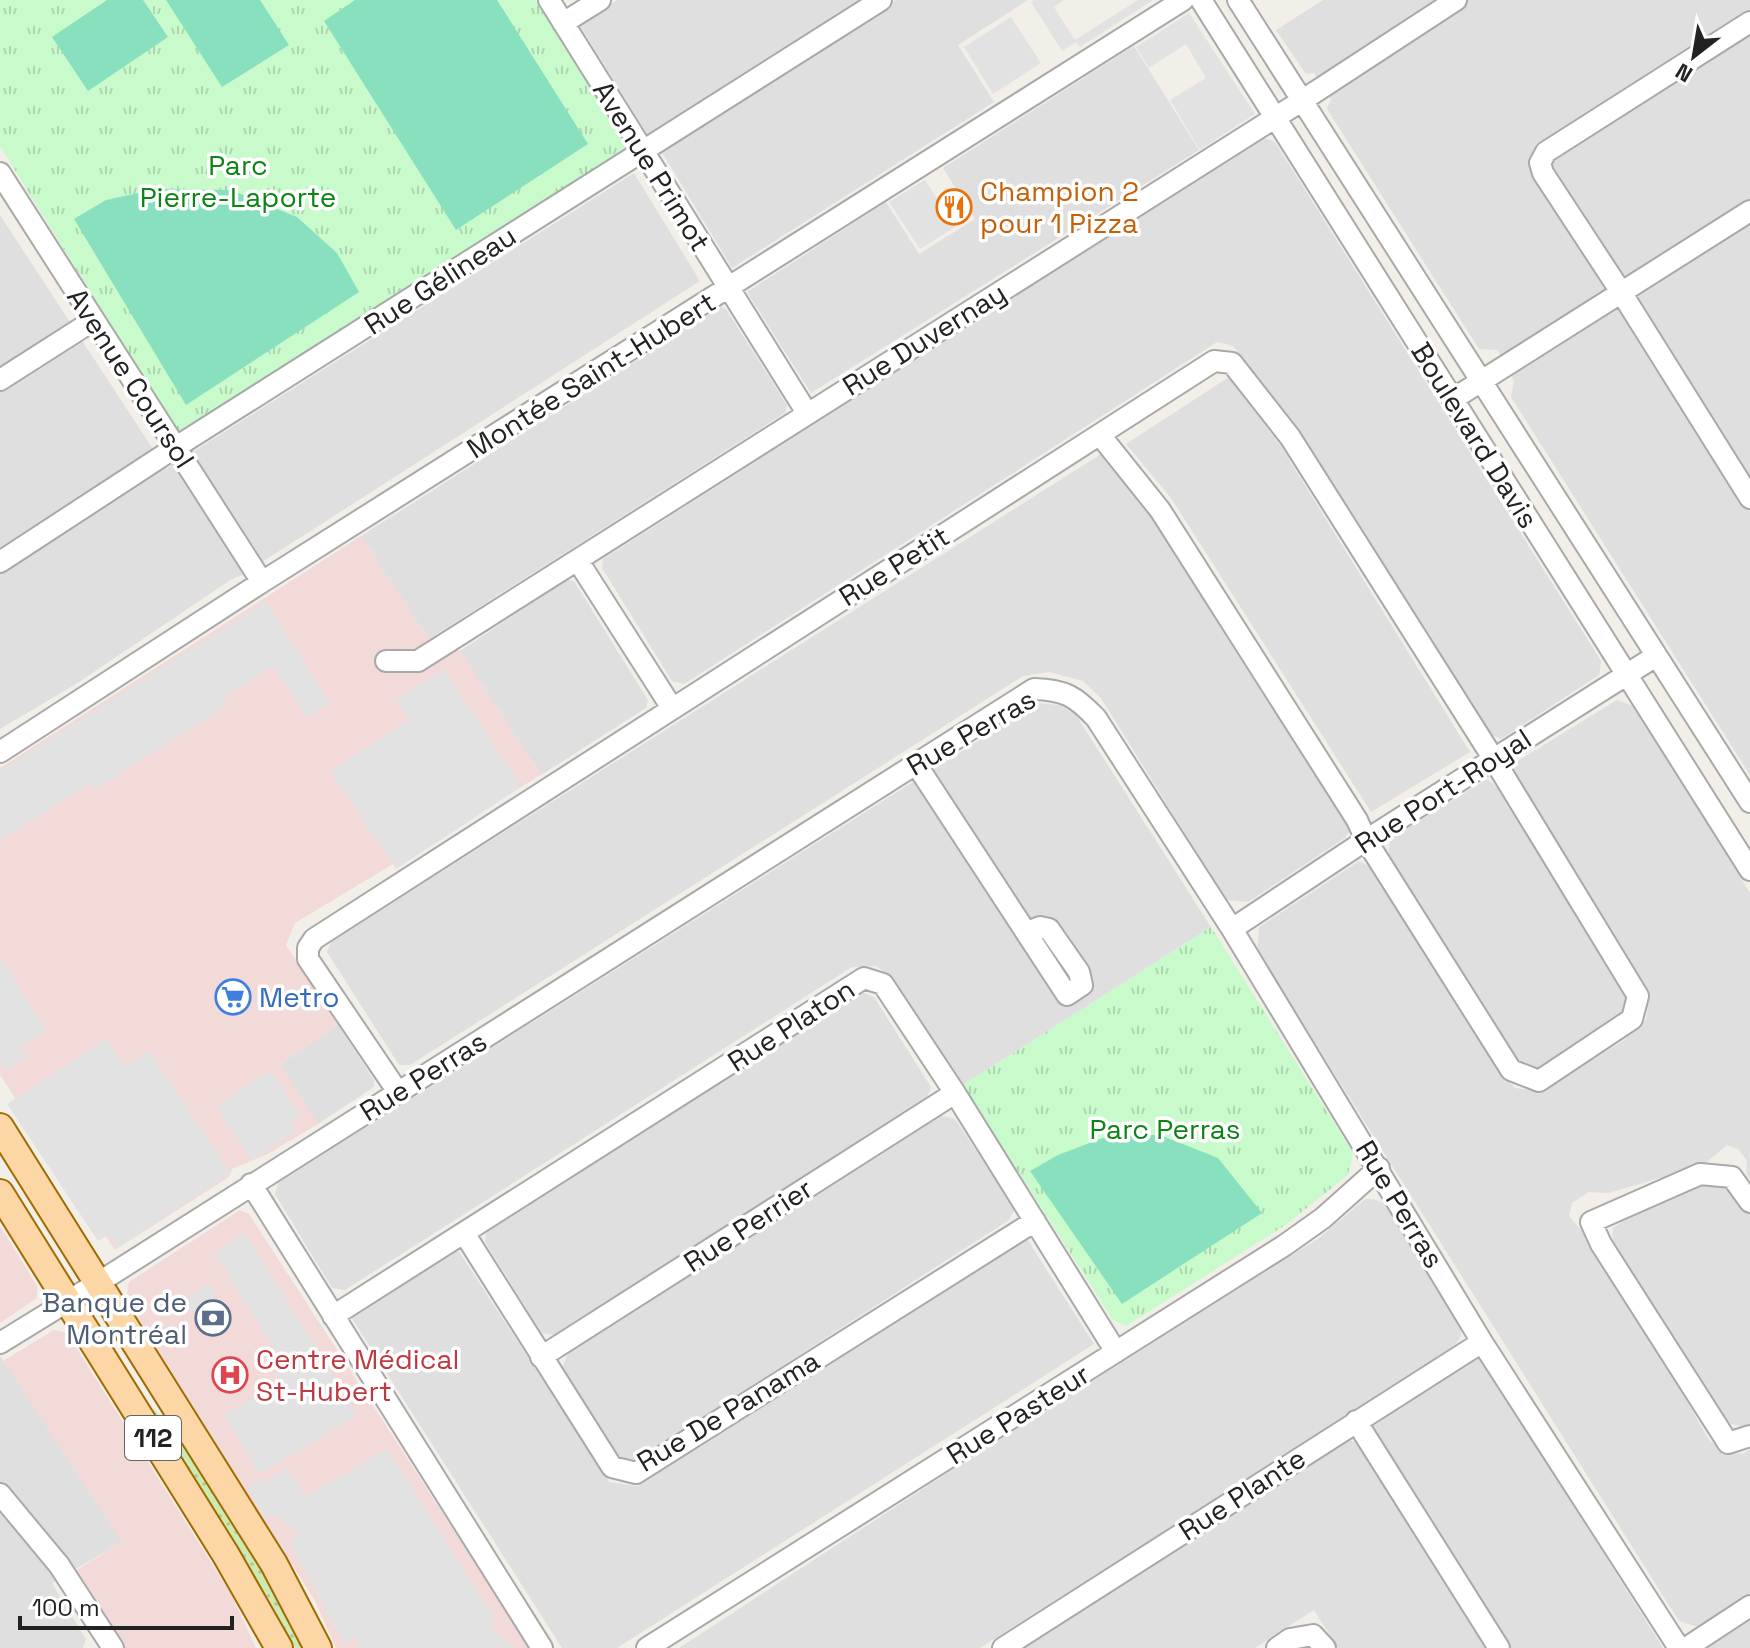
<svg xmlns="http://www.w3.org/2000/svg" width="1750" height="1648" font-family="'Space Grotesk',sans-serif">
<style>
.residential{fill:#e0dfdf}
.commercial{fill:#f2dad9}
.grass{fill:url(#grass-dots)}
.park{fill:url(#park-tufts)}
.pitch{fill:#88e0be}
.parking{fill:#e2e2e2}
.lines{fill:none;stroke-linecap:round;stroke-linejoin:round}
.minor-casing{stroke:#a9a9a9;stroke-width:24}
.major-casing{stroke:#a06b00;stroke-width:30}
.minor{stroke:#fff;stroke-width:20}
.major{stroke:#fcd6a4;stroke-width:26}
.labels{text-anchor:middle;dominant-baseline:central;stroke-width:7;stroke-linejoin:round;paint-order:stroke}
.shield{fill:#fff;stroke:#646464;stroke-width:2}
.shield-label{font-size:26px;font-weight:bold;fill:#222}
.park-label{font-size:28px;fill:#0c8416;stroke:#fff}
.street-label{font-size:28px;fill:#222;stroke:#fff}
.food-label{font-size:28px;fill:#c56008;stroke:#fff;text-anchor:start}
.shop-label{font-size:28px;fill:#366cbe;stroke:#fff;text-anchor:start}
.service-label{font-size:28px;fill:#4e5e75;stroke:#fff;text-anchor:end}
.health-label{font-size:28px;fill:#be3a42;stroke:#fff;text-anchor:start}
</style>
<defs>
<pattern id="grass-dots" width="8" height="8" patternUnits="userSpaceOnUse" patternTransform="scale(2)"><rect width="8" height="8" fill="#cdebb0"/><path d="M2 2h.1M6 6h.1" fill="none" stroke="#b0c997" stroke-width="1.8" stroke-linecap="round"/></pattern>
<pattern id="park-tufts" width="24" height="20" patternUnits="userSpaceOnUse" patternTransform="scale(2)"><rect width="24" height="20" fill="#c8facc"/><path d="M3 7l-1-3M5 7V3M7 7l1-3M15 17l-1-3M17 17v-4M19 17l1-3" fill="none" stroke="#acd6af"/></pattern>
</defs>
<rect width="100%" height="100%" fill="#f2efe9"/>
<path class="residential" d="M 617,0 L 861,0 L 648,135 L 579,24 Z
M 896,0 L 1028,0 L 958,45 L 994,102 L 732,268 L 660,149 Z
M 1323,0 L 1750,0 L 1750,775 L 1511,397 L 1514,381 L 1497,350 L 1479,349 L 1327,109 L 1331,99 L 1314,73 L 1306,74 L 1276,30 Z
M 1134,46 L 1199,150 L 811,393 L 747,292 L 886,202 L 919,254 L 975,219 L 943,168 Z
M 1264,138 L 1275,142 L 1601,661 L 1599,675 L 1501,739 L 1490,734 L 1291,420 L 1233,346 L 1217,342 L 684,684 L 672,681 L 602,568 L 603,559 Z
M 634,173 L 700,281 L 242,575 L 232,579 L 76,684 L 0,729 L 0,215 L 166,469 Z
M 721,307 L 726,309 L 787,405 L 785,413 L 429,639 L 361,536 Z
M 1229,377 L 1280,445 L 1470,752 L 1371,812 L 1171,498 L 1126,444 Z
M 1101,454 L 1147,507 L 1350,830 L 1345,838 L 1248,902 L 1226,900 L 1101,698 L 1083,681 L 1049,672 L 1023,676 L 410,1065 L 399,1065 L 327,952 L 331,942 Z
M 567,580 L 574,581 L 648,700 L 646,708 L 541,775 L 460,651 Z
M 1617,700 L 1633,706 L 1750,893 L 1750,1179 L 1746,1173 L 1747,1161 L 1739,1150 L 1727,1145 L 1702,1166 L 1608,1193 L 1589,1192 L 1572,1203 L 1569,1216 L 1581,1230 L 1660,1354 L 1709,1440 L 1723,1452 L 1743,1454 L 1750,1449 L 1750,1596 L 1701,1628 L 1679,1621 L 1257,951 L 1259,927 L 1359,861 L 1371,867 L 1498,1069 L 1515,1088 L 1541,1091 L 1623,1041 L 1646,1020 L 1650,995 L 1513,775 L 1513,764 Z
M 1038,703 L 1060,705 L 1076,715 L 1211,927 L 963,1085 L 892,977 L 876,966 L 852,967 L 345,1290 L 332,1288 L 275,1194 L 278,1183 Z
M 1487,779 L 1497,787 L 1630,997 L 1627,1013 L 1539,1070 L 1518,1060 L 1388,859 L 1390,839 Z
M 862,992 L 874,997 L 931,1087 L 927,1098 L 554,1335 L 542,1333 L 485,1242 L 486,1232 Z
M 338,1025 L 374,1080 L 374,1087 L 318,1124 L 280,1064 Z
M 941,1115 L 955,1119 L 1015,1208 L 1009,1220 L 636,1460 L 620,1457 L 562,1368 L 568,1353 Z
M 1717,1181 L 1732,1187 L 1750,1214 L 1750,1424 L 1744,1427 L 1723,1422 L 1612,1246 L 1613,1228 L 1662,1195 Z
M 1365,1199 L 1374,1199 L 1385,1204 L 1393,1213 L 1461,1328 L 1461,1336 L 1456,1344 L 1439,1356 L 980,1648 L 679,1648 L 955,1468 L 1319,1238 Z
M 1027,1239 L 1094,1344 L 617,1648 L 562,1648 L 349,1314 L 456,1247 L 609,1482 L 638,1486 Z
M 0,1356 L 122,1542 L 52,1583 L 86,1639 L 83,1648 L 0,1648 Z
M 1479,1356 L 1663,1648 L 1512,1648 L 1372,1427 Z
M 1350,1440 L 1361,1445 L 1488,1648 L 1338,1648 L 1314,1610 L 1255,1648 L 1014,1648 L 1334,1443 Z
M 1750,1620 L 1750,1648 L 1709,1648 L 1709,1647 Z"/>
<path class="commercial" d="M 361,536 L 429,639 L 460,651 L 541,775 L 295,923 L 286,945 L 338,1025 L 280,1064 L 318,1124 L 268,1154 L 232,1169 L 229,1177 L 115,1250 L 0,1075 L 0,768 Z
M 240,1210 L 249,1214 L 530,1648 L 336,1648 L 315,1601 L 126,1299 L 129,1282 Z
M 0,1226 L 37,1286 L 37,1298 L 0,1323 Z
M 54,1330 L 67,1333 L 231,1594 L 256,1648 L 124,1648 L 75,1571 L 122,1542 L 3,1361 Z"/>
<path class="grass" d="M 150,1409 L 155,1410 C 216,1482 260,1565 305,1648 L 295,1648 L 269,1599 Z"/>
<path class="park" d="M 0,0 L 536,0 L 630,148 L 178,434 L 0,146 Z
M 1211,927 L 1353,1153 L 1348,1175 L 1284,1226 L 1126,1326 L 1113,1320 L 963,1085 Z"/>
<path class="pitch" d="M 107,0 L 143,0 L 168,37 L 88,91 L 52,37 Z
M 166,0 L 260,0 L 289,45 L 222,87 Z
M 355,0 L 497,0 L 588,144 L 456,230 L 324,21 Z
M 157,189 L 231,190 L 297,217 L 337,253 L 359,292 L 186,405 L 74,219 L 106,200 Z
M 1111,1135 L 1160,1135 L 1218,1158 L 1262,1213 L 1122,1304 L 1030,1171 L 1058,1155 Z"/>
<path class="parking" d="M 1034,0 L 1064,0 L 1054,7 L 1075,40 L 1138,0 L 1153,0 L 1080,47 L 1076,42 L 1062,51 L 1031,2 Z
M 1189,13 L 1255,114 L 1200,150 L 1170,100 L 1206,78 L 1186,44 L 1149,68 L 1136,47 Z
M 1011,17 L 1041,63 L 993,94 L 964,47 Z
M 925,180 L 955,227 L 920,249 L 889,202 Z
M 266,602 L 330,703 L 307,718 L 273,666 L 223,698 L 227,705 L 107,782 L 95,789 L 90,783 L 0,841 L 0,771 Z
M 444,669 L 521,787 L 396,869 L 331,771 L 409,720 L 396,700 Z
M 0,957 L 46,1031 L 20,1047 L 26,1057 L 5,1070 L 0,1062 Z
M 106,1039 L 125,1066 L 149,1050 L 231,1173 L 118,1248 L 109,1234 L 98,1241 L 7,1104 Z
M 270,1070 L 300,1115 L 291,1122 L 296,1131 L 252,1161 L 216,1106 Z
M 245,1233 L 357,1415 L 260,1474 L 224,1415 L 279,1381 L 275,1373 L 293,1362 L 286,1351 L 278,1355 L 214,1253 Z
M 209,1284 L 216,1295 L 191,1312 L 183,1301 Z
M 387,1449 L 495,1619 L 490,1627 L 515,1648 L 360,1648 L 353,1637 L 345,1646 L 290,1544 L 297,1533 L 276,1515 L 266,1519 L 247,1487 L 260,1480 L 269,1481 L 286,1467 L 305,1497 Z"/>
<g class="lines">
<defs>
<path id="minor" d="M 549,0 L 807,413
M 1201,0 L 1750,870
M 1238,0 L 1750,802
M 1750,22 L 1546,152 L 1540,163 L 1543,173 L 1621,292 L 1750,498
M 563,23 L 600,0
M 0,173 L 262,582
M 0,380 L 94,320
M 1453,399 L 1750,211
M 578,561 L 672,708
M 0,562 L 176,447 L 881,0
M 386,661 L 418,661 L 1303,100 L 1456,0
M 0,752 L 262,582 L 1183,0
M 916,764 L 1067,995 L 1082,985 L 1079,972 L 1049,929 L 1040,927 L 1027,932
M 1232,929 L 1366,840 L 1656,656
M 398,1092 L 308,959 L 308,948 L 314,939 L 1214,361 L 1232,363 L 1290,437 L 1493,758 L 1638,996 L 1632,1019 L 1539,1081 L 1511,1070 L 1366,840 L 1357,820 L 1160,510 L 1100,435
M 251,1184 L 542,1648
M 1750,1202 L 1732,1177 L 1700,1174 L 1591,1222 L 1601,1244 L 1728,1443 L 1750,1436
M 464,1233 L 612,1467 L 636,1473 L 1035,1221
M 333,1316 L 864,978 L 883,984 L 955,1093 L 1116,1352
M 0,1343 L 112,1274 L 1034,689 C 1065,690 1075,696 1096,718 L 1232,929 L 1482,1342 L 1679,1648
M 541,1357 L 955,1093
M 1356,1421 L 1499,1648
M 0,1494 L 59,1565 L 113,1648
M 647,1648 L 1285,1245 L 1323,1218 L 1379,1168
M 1003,1648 L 1482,1342
M 1277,1648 L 1290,1639 L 1313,1635 L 1325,1648
M 1686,1648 L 1750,1606"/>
<path id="major" d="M 0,1127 L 274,1564 L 318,1648
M 0,1193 L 226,1555 L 279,1648"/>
</defs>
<use href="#minor" class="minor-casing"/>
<use href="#major" class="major-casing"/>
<use href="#minor" class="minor"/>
<use href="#major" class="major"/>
</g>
<defs>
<symbol id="restaurant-ring" viewBox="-11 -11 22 22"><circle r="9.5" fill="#fff" stroke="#e8710a" stroke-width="1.5"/><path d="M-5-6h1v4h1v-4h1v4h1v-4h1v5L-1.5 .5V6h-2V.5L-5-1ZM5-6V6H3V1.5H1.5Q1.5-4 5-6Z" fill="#e8710a"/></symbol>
<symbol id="supermarket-ring" viewBox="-11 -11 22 22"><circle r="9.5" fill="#fff" stroke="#3f7fe0" stroke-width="1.5"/><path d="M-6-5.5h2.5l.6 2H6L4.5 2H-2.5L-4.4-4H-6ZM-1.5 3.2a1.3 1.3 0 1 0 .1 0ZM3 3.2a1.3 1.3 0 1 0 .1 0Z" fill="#3f7fe0"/></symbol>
<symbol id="bank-ring" viewBox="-11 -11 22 22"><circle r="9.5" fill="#fff" stroke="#5c6f8a" stroke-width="1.5"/><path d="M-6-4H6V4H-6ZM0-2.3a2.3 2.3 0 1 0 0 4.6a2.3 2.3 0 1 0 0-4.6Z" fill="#5c6f8a"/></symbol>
<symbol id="hospital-ring" viewBox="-11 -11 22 22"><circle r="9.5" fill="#fff" stroke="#e0444e" stroke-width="1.5"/><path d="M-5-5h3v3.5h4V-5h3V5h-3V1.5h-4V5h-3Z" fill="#e0444e"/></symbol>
</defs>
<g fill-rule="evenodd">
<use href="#restaurant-ring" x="934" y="187" width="40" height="40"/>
<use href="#supermarket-ring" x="213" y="977" width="40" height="40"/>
<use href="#bank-ring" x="193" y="1298" width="40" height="40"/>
<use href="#hospital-ring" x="210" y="1355" width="40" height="40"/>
</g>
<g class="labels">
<rect class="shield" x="125" y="1416" width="56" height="44" rx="6"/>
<g class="shield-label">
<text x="153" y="1438">112</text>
</g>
<g class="park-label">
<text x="238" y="165">Parc<tspan x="238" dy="32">Pierre-Laporte</tspan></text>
<text x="1165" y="1129">Parc Perras</text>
</g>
<g class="street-label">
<text transform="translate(652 166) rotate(58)">Avenue Primot</text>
<text transform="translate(440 280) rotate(-33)">Rue Gélineau</text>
<text transform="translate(924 339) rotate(-32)">Rue Duvernay</text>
<text transform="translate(591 375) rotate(-32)">Montée Saint-Hubert</text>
<text transform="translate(131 378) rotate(57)">Avenue Coursol</text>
<text transform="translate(1475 435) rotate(58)">Boulevard Davis</text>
<text transform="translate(894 566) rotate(-32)">Rue Petit</text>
<text transform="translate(971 732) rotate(-30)">Rue Perras</text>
<text transform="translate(1443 791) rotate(-33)">Rue Port-Royal</text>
<text transform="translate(791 1025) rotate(-33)">Rue Platon</text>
<text transform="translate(423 1076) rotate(-32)">Rue Perras</text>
<text transform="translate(1400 1204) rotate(59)">Rue Perras</text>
<text transform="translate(748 1225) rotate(-33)">Rue Perrier</text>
<text transform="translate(728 1411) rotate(-31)">Rue De Panama</text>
<text transform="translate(1018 1414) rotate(-32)">Rue Pasteur</text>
<text transform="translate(1242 1494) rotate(-33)">Rue Plante</text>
</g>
<g class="food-label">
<text x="980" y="191">Champion 2<tspan x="980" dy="32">pour 1 Pizza</tspan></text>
</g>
<g class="shop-label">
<text x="259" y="997">Metro</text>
</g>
<g class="service-label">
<text x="187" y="1302">Banque de<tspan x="187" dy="32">Montréal</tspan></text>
</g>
<g class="health-label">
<text x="256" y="1359">Centre Médical<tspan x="256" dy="32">St-Hubert</tspan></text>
</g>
</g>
<g transform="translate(1694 56) rotate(211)" stroke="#ffffff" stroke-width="6" paint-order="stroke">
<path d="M0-6L14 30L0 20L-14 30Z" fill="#222222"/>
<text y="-12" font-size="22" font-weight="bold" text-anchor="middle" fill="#222222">N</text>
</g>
<path d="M20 1616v12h212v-12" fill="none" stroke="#222222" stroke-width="4"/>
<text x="32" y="1616" font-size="24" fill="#222222" stroke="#ffffff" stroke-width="6" paint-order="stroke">100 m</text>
</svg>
